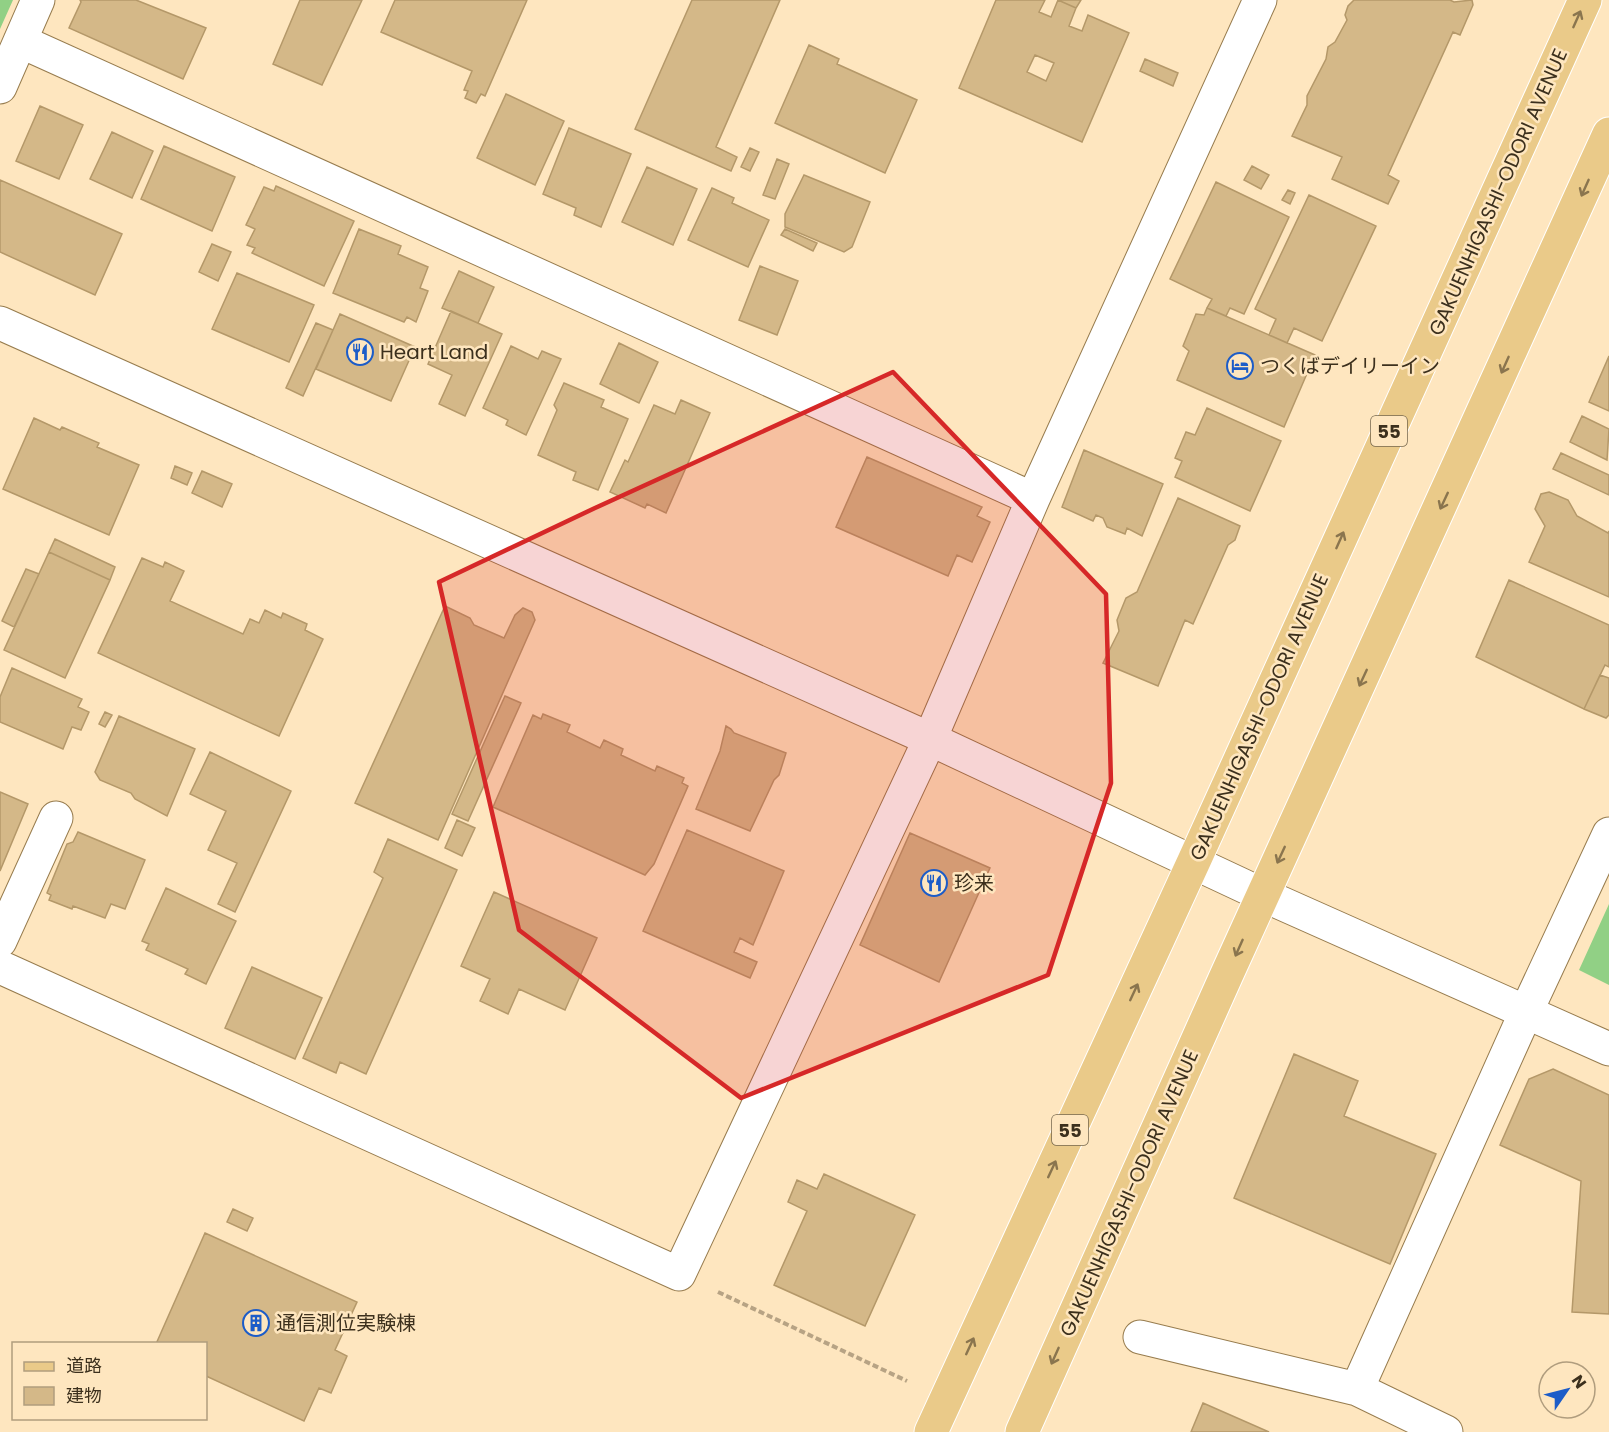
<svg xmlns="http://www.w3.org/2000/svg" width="1609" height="1432" font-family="Poppins,'Noto Sans JP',sans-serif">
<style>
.green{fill:#91d085}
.building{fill:#d4b888;stroke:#b49869;stroke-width:1.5;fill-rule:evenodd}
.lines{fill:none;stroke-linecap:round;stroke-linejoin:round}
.street-casing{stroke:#977c4e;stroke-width:35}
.secondary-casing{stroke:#977c4e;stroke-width:35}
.primary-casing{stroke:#fff;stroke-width:35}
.path{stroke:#b7a384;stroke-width:4;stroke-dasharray:6 3;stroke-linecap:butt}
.street{stroke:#fff;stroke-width:33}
.secondary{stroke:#fff;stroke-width:33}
.primary{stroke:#eaca89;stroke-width:33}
.oneway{stroke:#8a754e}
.marked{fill:#d62828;fill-opacity:0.2;stroke:#d62828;stroke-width:4.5;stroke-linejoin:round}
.labels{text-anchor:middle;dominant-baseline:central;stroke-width:5;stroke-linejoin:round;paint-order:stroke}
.shield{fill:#fee6bf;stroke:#76674e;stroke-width:1.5}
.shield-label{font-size:18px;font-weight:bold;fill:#3c301d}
.street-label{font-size:20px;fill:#3c301d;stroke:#fee6bf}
.poi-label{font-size:20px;fill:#3c301d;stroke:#fee6bf;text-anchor:start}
</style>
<rect width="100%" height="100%" fill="#fee6bf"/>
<path class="green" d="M 0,0 L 13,0 L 0,29 Z
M 1609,904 L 1609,985 L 1579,970 Z"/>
<path class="building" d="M 80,0 L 136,0 L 206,28 L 183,79 L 69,28 L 81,2 Z
M 300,0 L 362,0 L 322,85 L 273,64 Z
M 395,0 L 527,0 L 485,96 L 481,94 L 476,103 L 465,98 L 468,91 L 464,90 L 472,71 L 381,32 Z
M 692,0 L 780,0 L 716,147 L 737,157 L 731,171 L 635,129 Z
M 996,0 L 1045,0 L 1039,12 L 1051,17 L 1058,0 L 1076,8 L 1069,26 L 1082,31 L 1088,15 L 1129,33 L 1082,142 L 959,88 ZM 1035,55 L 1054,63 L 1046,81 L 1027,72 Z
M 1058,0 L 1081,0 L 1076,8 Z
M 1354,0 L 1450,0 L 1454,2 L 1472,0 L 1473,5 L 1460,35 L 1453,32 L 1388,175 L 1399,181 L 1388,204 L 1332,179 L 1342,157 L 1292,136 L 1307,105 L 1307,96 L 1326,59 L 1328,47 L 1335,42 L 1347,20 L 1345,15 L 1348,6 Z
M 809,45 L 839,59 L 837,64 L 917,100 L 885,173 L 775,123 Z
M 1145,59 L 1178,73 L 1173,86 L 1140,71 Z
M 506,94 L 564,121 L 535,185 L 477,158 Z
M 40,106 L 83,125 L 59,179 L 16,161 Z
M 569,128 L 631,154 L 601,227 L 574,215 L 576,208 L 543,194 Z
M 112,132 L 153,151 L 132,198 L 90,179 Z
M 164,146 L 235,177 L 212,231 L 141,199 Z
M 750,148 L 759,152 L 750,171 L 741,167 Z
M 777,159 L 789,164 L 775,199 L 763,195 Z
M 1252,166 L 1269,175 L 1261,189 L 1244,180 Z
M 647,167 L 697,189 L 673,245 L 622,222 Z
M 804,175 L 870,202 L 852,247 L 844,252 L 785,227 L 785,214 Z
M 0,180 L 122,234 L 95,295 L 0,252 Z
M 1216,182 L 1289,217 L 1244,314 L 1230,308 L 1226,316 L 1207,308 L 1212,299 L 1170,279 Z
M 276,186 L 354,221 L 324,286 L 252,253 L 255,248 L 247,245 L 255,229 L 246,225 L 264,187 L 274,191 Z
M 712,188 L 734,198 L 732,203 L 769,220 L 748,267 L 688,240 Z
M 1288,190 L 1295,193 L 1290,204 L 1282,200 Z
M 1309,195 L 1376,226 L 1322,341 L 1294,328 L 1287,343 L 1269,335 L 1276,319 L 1255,309 Z
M 359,229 L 401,246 L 398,254 L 428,267 L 420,288 L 428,291 L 416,322 L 407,317 L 404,322 L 333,293 Z
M 785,229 L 817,243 L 813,251 L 781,235 Z
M 212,244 L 231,252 L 218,281 L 199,272 Z
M 760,266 L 798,281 L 777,335 L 739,320 Z
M 459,271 L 494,287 L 478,323 L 442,308 Z
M 237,273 L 314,305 L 289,362 L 212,329 Z
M 1207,308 L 1315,355 L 1284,427 L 1177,380 L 1189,351 L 1183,346 L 1196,314 L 1204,315 Z
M 451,311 L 502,334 L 465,416 L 439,404 L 452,375 L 428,364 Z
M 340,314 L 415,347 L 391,401 L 316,369 Z
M 316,323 L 333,330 L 303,396 L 286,388 Z
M 619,343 L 658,362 L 639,403 L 600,384 Z
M 511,346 L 538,359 L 542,351 L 561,359 L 526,435 L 506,425 L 508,420 L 483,408 Z
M 1609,356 L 1609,411 L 1589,402 Z
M 564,383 L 604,400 L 601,407 L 628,419 L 598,490 L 573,480 L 576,472 L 538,455 L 557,410 L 554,405 Z
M 681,400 L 710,413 L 666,513 L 647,504 L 645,508 L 610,492 L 625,460 L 628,462 L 654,405 L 675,414 Z
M 1207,408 L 1281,441 L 1250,511 L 1175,477 L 1182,461 L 1175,458 L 1186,432 L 1195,435 Z
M 1582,416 L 1609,429 L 1607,460 L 1570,442 Z
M 34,418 L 60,430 L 62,427 L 99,443 L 97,447 L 139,465 L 109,535 L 3,489 Z
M 1084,450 L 1163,484 L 1142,536 L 1127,528 L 1125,534 L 1107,527 L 1103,518 L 1096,515 L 1093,521 L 1062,507 Z
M 1561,453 L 1609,475 L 1609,495 L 1553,469 Z
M 867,457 L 982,507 L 977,516 L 990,522 L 972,562 L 957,555 L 948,576 L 836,527 Z
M 175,466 L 192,473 L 187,485 L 171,478 Z
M 202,471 L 232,484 L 222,507 L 192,493 Z
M 1549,492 L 1568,500 L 1577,516 L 1608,533 L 1609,531 L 1609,597 L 1529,562 L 1545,526 L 1535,509 L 1541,494 Z
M 1178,498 L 1240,526 L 1235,540 L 1228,545 L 1193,624 L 1185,620 L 1158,686 L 1103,663 L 1119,631 L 1117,620 L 1126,598 L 1137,592 Z
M 55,539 L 115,567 L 110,580 L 49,552 Z
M 49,552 L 110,580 L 65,678 L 4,650 Z
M 142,558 L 163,567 L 165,562 L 184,571 L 170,601 L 243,634 L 250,619 L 259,623 L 265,610 L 281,618 L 283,613 L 307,624 L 305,630 L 323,639 L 279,736 L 98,653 Z
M 26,569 L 39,574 L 14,627 L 2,621 Z
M 1509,580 L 1609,625 L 1609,667 L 1605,665 L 1584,709 L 1476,657 Z
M 445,606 L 470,618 L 474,625 L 504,638 L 515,615 L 523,608 L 532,612 L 535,620 L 438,840 L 355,803 Z
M 12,668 L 82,699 L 78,707 L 89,712 L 81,730 L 72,727 L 63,749 L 0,722 L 0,697 Z
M 1600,675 L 1609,678 L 1609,715 L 1606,718 L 1584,709 Z
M 505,696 L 521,703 L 468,821 L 452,814 Z
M 105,712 L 112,715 L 105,727 L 99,724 Z
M 543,714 L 570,725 L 567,732 L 600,748 L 604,740 L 623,749 L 621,755 L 655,771 L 657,766 L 684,778 L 682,783 L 688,786 L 654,864 L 645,875 L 493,807 L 533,715 L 541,719 Z
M 119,716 L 195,749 L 167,816 L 135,799 L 131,793 L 100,780 L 95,772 Z
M 726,726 L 731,729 L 734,733 L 786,753 L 779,775 L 774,780 L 750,831 L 696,809 L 720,751 Z
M 210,752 L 291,791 L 235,912 L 218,904 L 237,863 L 208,850 L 226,811 L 190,794 Z
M 0,792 L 28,804 L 0,871 Z
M 457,820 L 475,828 L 462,856 L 445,848 Z
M 687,830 L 784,871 L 753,945 L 740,938 L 734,952 L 757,962 L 750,978 L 643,931 Z
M 78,832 L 145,860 L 125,909 L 111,904 L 105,918 L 73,906 L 72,909 L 49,900 L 51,895 L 47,893 L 67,844 L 73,842 Z
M 910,833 L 990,868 L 939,982 L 860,945 Z
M 388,839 L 457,870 L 366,1074 L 340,1062 L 336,1073 L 303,1058 L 383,878 L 374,872 Z
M 166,888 L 236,921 L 206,984 L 185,974 L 188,969 L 146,950 L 149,944 L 142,941 Z
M 494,892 L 597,938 L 565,1010 L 519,989 L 508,1014 L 480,1001 L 490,979 L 461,966 Z
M 252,967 L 322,998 L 295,1059 L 225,1028 Z
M 1294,1054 L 1358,1081 L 1344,1116 L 1436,1154 L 1390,1264 L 1234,1198 Z
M 1553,1069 L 1609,1095 L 1609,1314 L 1572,1312 L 1581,1181 L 1500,1145 L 1529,1079 Z
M 824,1174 L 915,1215 L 865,1326 L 774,1285 L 807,1211 L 788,1202 L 797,1180 L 817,1189 Z
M 233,1209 L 253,1218 L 247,1231 L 227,1222 Z
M 205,1233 L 357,1302 L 335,1350 L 347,1356 L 331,1393 L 319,1388 L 304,1421 L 206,1376 L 206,1344 L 156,1344 Z
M 1203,1403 L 1269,1432 L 1191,1432 Z"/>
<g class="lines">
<defs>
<path id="street" d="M 20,41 L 1033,499
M 0,87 L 38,0
M 0,941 L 56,818
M 0,967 L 679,1274 L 930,739 L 1033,499 L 1260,0
M 1140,1337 L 1357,1389 L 1446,1432
M 1357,1389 L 1526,1012 L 1609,834"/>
<path id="secondary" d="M 0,323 L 930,739 L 1263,895 L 1609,1049"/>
<path id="primary" d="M 931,1432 L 1194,861 L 1585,0
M 1022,1432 L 1227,974 L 1609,134"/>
</defs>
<use href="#street" class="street-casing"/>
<use href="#secondary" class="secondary-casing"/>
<use href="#primary" class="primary-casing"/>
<path class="path" d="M 718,1292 L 907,1381"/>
<use href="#street" class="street"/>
<use href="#secondary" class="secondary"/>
<use href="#primary" class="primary"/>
</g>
<defs><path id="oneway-shaft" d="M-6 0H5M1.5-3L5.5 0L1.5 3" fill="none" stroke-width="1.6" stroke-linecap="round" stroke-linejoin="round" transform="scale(1.5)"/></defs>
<g class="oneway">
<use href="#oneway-shaft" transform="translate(1577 19) rotate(-66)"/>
<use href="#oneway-shaft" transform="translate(1585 188) rotate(114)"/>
<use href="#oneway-shaft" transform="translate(1505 365) rotate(114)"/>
<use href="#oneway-shaft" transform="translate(1444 501) rotate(115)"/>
<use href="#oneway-shaft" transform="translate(1340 540) rotate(-66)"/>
<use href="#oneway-shaft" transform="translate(1363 678) rotate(115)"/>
<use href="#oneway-shaft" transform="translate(1281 855) rotate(115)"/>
<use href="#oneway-shaft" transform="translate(1239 948) rotate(114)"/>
<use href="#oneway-shaft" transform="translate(1134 992) rotate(-65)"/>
<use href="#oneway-shaft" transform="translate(1052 1169) rotate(-65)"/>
<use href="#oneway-shaft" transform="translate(970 1346) rotate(-65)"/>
<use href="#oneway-shaft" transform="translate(1055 1356) rotate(114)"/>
</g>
<path class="marked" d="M 893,372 L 1106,594 L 1111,783 L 1048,975 L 741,1098 L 519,930 L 439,582 L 595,508 Z"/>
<defs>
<symbol id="restaurant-ring" viewBox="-11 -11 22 22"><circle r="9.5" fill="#fee6bf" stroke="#1c5cc8" stroke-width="1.5"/><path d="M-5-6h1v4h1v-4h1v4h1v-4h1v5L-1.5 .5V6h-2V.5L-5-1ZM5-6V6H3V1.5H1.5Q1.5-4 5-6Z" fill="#1c5cc8"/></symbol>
<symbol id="hotel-ring" viewBox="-11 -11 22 22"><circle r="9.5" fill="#fee6bf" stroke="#1c5cc8" stroke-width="1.5"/><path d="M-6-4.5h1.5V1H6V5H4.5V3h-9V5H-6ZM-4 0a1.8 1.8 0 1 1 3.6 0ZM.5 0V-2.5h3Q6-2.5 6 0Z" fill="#1c5cc8"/></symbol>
<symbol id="building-ring" viewBox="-11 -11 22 22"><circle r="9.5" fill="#fee6bf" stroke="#1c5cc8" stroke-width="1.5"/><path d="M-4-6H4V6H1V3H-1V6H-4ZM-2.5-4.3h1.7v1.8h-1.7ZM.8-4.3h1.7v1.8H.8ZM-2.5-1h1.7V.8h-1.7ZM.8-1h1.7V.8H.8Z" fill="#1c5cc8"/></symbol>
</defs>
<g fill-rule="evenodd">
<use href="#restaurant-ring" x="345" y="337" width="30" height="30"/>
<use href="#hotel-ring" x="1225" y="351" width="30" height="30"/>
<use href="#restaurant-ring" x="919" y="868" width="30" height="30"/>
<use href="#building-ring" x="241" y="1308" width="30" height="30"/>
</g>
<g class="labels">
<g class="shield">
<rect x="1371" y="416" width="36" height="30" rx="4.5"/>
<rect x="1052" y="1115" width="36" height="30" rx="4.5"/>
</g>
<g class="shield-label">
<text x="1389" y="431">55</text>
<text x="1070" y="1130">55</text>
</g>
<g class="street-label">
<text transform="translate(1498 192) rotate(-66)">GAKUENHIGASHI-ODORI AVENUE</text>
<text transform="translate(1259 717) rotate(-66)">GAKUENHIGASHI-ODORI AVENUE</text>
<text transform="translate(1129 1193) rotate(-66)">GAKUENHIGASHI-ODORI AVENUE</text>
</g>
<g class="poi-label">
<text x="380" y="352">Heart Land</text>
<text x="1260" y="366">つくばデイリーイン</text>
<text x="954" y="883">珍来</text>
<text x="276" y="1323">通信測位実験棟</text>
</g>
</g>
<rect x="12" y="1342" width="195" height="78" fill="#fee6bf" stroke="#b09d7e" stroke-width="1.5"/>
<rect x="24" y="1362" width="30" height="9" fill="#eaca89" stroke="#b09d7e" stroke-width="1.5"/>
<text x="66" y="1372" font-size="18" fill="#3c301d">道路</text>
<rect x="24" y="1387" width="30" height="18" fill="#d4b888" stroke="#b09d7e" stroke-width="1.5"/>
<text x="66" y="1402" font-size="18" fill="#3c301d">建物</text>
<g transform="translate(1567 1390) rotate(55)"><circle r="28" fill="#fee6bf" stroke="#b09d7e" stroke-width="1.5"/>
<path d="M0-4.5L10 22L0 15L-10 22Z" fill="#1c5cc8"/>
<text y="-9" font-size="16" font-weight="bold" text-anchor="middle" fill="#3c301d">N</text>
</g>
</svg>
